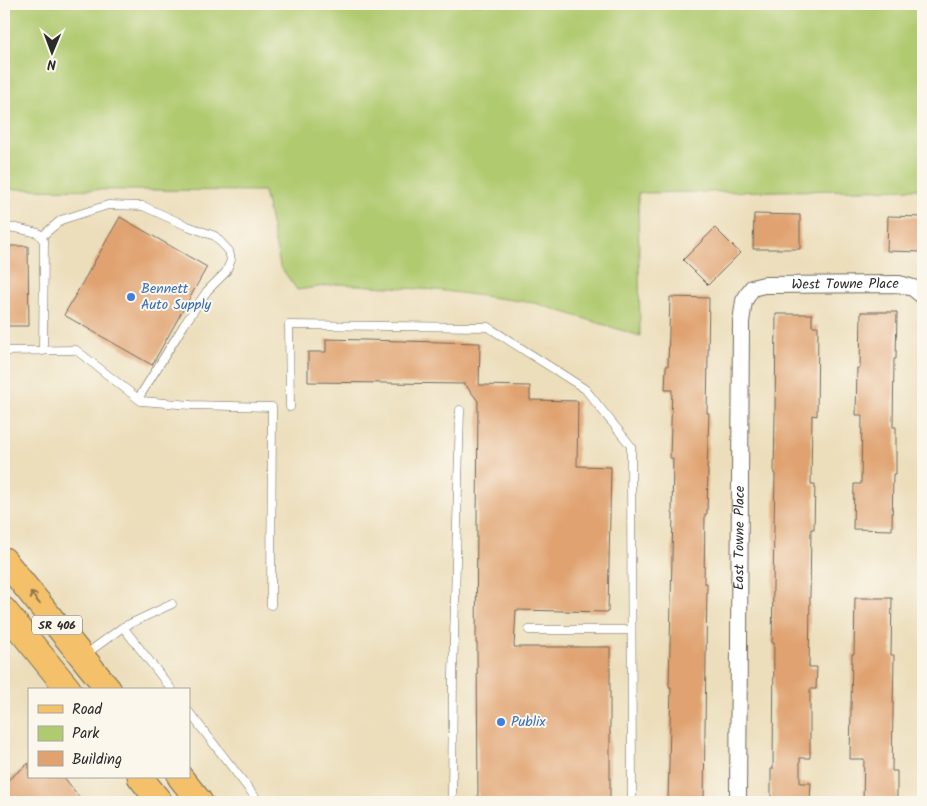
<svg xmlns="http://www.w3.org/2000/svg" width="927" height="806" font-family="Kalam,sans-serif">
<style>
.green{fill:#b0ca70;stroke:#6e7a4e}
.building{fill:#e0a26f}
.lines{fill:none;stroke-linecap:round;stroke-linejoin:round}
.lane-casing{stroke:#6f6a5d;stroke-width:9}
.street-casing{stroke:#6f6a5d;stroke-width:18}
.primary-casing{stroke:#6f6a5d;stroke-width:27}
.lane{stroke:#fff;stroke-width:8}
.street{stroke:#fff;stroke-width:16}
.primary{stroke:#f4c16a;stroke-width:25}
.oneway{stroke:#90764a}
.shop-dot{fill:#3f7fe0;stroke:#fbf7ec;stroke-width:2}
.labels{text-anchor:middle;dominant-baseline:central;stroke-width:4;stroke-linejoin:round;paint-order:stroke}
.shield{fill:#fbf7ec;stroke:#696865;stroke-width:1}
.shield-label{font-size:12px;font-weight:bold;fill:#2b2b2b}
.street-label{font-size:14px;fill:#2b2b2b;stroke:#fbf7ec}
.shop-label{font-size:14px;fill:#366cbe;stroke:#fbf7ec;text-anchor:start}
</style>
<rect width="100%" height="100%" fill="#fbf7ec"/>
<filter id="ink" filterUnits="userSpaceOnUse"><feTurbulence type="fractalNoise" baseFrequency=".02" numOctaves="2"/><feDisplacementMap in="SourceGraphic" scale="10" xChannelSelector="R" yChannelSelector="G"/><feConvolveMatrix kernelMatrix="1 2 1 2 8 2 1 2 1" color-interpolation-filters="sRGB"/></filter>
<filter id="wash" filterUnits="userSpaceOnUse"><feTurbulence type="fractalNoise" baseFrequency=".0096" numOctaves="4" result="noise"/><feDisplacementMap in="SourceGraphic" scale="20" xChannelSelector="R" yChannelSelector="G"/><feGaussianBlur stdDeviation="1.12" result="paint"/><feColorMatrix in="noise" values="0 0 0 0 0 0 0 0 0 0 0 0 0 0 0 0 0 1.4 0 .05"/><feComposite in="paint" operator="in"/></filter>
<g filter="url(#wash)">
<rect width="100%" height="100%" fill="#ecdebb"/>
<path class="green" d="M 4,4 L 923,4 L 923,189 L 638,193 L 640,336 L 535,303 L 437,290 L 339,284 L 297,290 L 280,266 L 264,191 L 4,189 Z"/>
<g id="blocks">
<path class="building" d="M 754,214 L 800,215 L 800,249 L 753,249 Z
M 888,216 L 923,217 L 923,252 L 887,251 Z
M 120,217 L 207,267 L 152,365 L 64,315 Z
M 715,228 L 740,253 L 708,285 L 683,260 Z
M 4,246 L 28,246 L 29,326 L 4,326 Z
M 670,297 L 709,298 L 707,413 L 709,413 L 707,469 L 708,469 L 707,514 L 705,514 L 704,583 L 707,583 L 704,802 L 668,801 L 671,687 L 669,687 L 673,514 L 672,513 L 673,458 L 670,458 L 672,390 L 665,390 L 666,366 L 668,366 Z
M 861,312 L 897,312 L 896,359 L 894,359 L 893,427 L 896,427 L 896,474 L 893,474 L 892,530 L 853,529 L 854,484 L 861,484 L 862,415 L 856,415 L 857,368 L 860,368 Z
M 776,314 L 812,314 L 812,326 L 818,326 L 817,416 L 812,415 L 811,484 L 815,484 L 814,529 L 811,529 L 809,667 L 817,667 L 816,689 L 810,689 L 810,758 L 800,758 L 800,783 L 811,783 L 810,802 L 771,802 L 771,769 L 773,769 L 774,643 L 772,643 L 775,472 L 774,472 L 775,415 Z
M 326,339 L 480,343 L 479,385 L 530,386 L 530,400 L 578,401 L 577,466 L 611,467 L 608,612 L 516,610 L 514,647 L 610,647 L 610,802 L 478,802 L 477,643 L 476,643 L 478,401 L 465,384 L 308,382 L 308,352 L 326,352 Z
M 855,598 L 892,598 L 891,655 L 894,655 L 892,771 L 897,771 L 897,802 L 863,802 L 864,759 L 850,759 L 852,654 L 854,654 Z
M 29,763 L 29,777 L 64,777 L 83,802 L 4,802 L 4,783 Z"/>
</g>
</g>
<g filter="url(#ink)">
<use href="#blocks" fill-opacity="0" stroke="#6f6a5d" stroke-width="1"/>
<g class="lines">
<defs>
<path id="lane" d="M 4,228 L 16,228 L 38,233 L 44,241 L 43,351
M 41,237 L 61,220 L 108,205 L 143,206 L 185,225 L 215,236 L 229,251 L 231,260 L 226,272 L 207,291 L 184,325 L 138,399
M 4,351 L 76,350 L 141,401 L 191,405 L 272,407 L 271,605
M 290,407 L 289,325 L 488,327 L 585,389 L 631,446 L 632,802
M 123,627 L 172,690
M 529,630 L 631,630
M 86,654 L 123,627 L 172,604
M 189,712 L 259,802
M 452,802 L 453,676 L 460,410"/>
<g id="street">
<path id="s1" d="M 738,802 L 741,322 L 744,301 L 752,288 L 764,285 L 899,284 L 913,288 L 923,296"/>
</g>
<path id="primary" d="M 4,560 L 109,690
M 4,610 L 69,690
M 140,777 L 160,802
M 180,777 L 200,802"/>
</defs>
<use href="#lane" class="lane-casing"/>
<use href="#street" class="street-casing"/>
<use href="#primary" class="primary-casing"/>
<use href="#lane" class="lane"/>
<use href="#street" class="street"/>
<use href="#primary" class="primary"/>
</g>
<defs><path id="oneway-shaft" d="M-6 0H5M1.5-3L5.5 0L1.5 3" fill="none" stroke-width="1.6" stroke-linecap="round" stroke-linejoin="round" transform="scale(1.25)"/></defs>
<use class="oneway" href="#oneway-shaft" transform="translate(35 598) rotate(-129)"/>
</g>
<g class="shop-dot">
<circle cx="131" cy="297" r="5"/>
<circle cx="501" cy="722" r="5"/>
</g>
<g class="labels">
<rect class="shield" x="32" y="615.5" width="50" height="19" rx="4"/>
<g class="shield-label">
<text x="57" y="625">SR 406</text>
</g>
<g class="street-label">
<text stroke="none"><textPath href="#s1" startOffset="610">West Towne Place</textPath></text>
<text stroke="none"><textPath href="#s1" startOffset="264">East Towne Place</textPath></text>
</g>
<g class="shop-label">
<text x="141" y="289">Bennett<tspan x="141" dy="16">Auto Supply</tspan></text>
<text x="511" y="722">Publix</text>
</g>
</g>
<rect width="927" height="806" fill="none" stroke="#fbf7ec" stroke-width="20"/>
<rect x="28" y="688" width="162" height="90" fill="#fbf7ec" stroke="#a8a59f"/>
<rect x="38" y="705" width="25" height="8" fill="#f4c16a" stroke="#a8a59f"/>
<text x="72" y="714" font-size="15" fill="#2b2b2b">Road</text>
<rect x="38" y="726" width="25" height="15" fill="#b0ca70" stroke="#a8a59f"/>
<text x="72" y="738" font-size="15" fill="#2b2b2b">Park</text>
<rect x="38" y="751" width="25" height="15" fill="#e0a26f" stroke="#a8a59f"/>
<text x="72" y="764" font-size="15" fill="#2b2b2b">Building</text>
<g transform="translate(52 52) rotate(181)" stroke="#fbf7ec" stroke-width="4" paint-order="stroke">
<path d="M0-4L9 19L0 12L-9 19Z" fill="#2b2b2b"/>
<text y="-8" font-size="14" font-weight="bold" text-anchor="middle" fill="#2b2b2b">N</text>
</g>
</svg>
